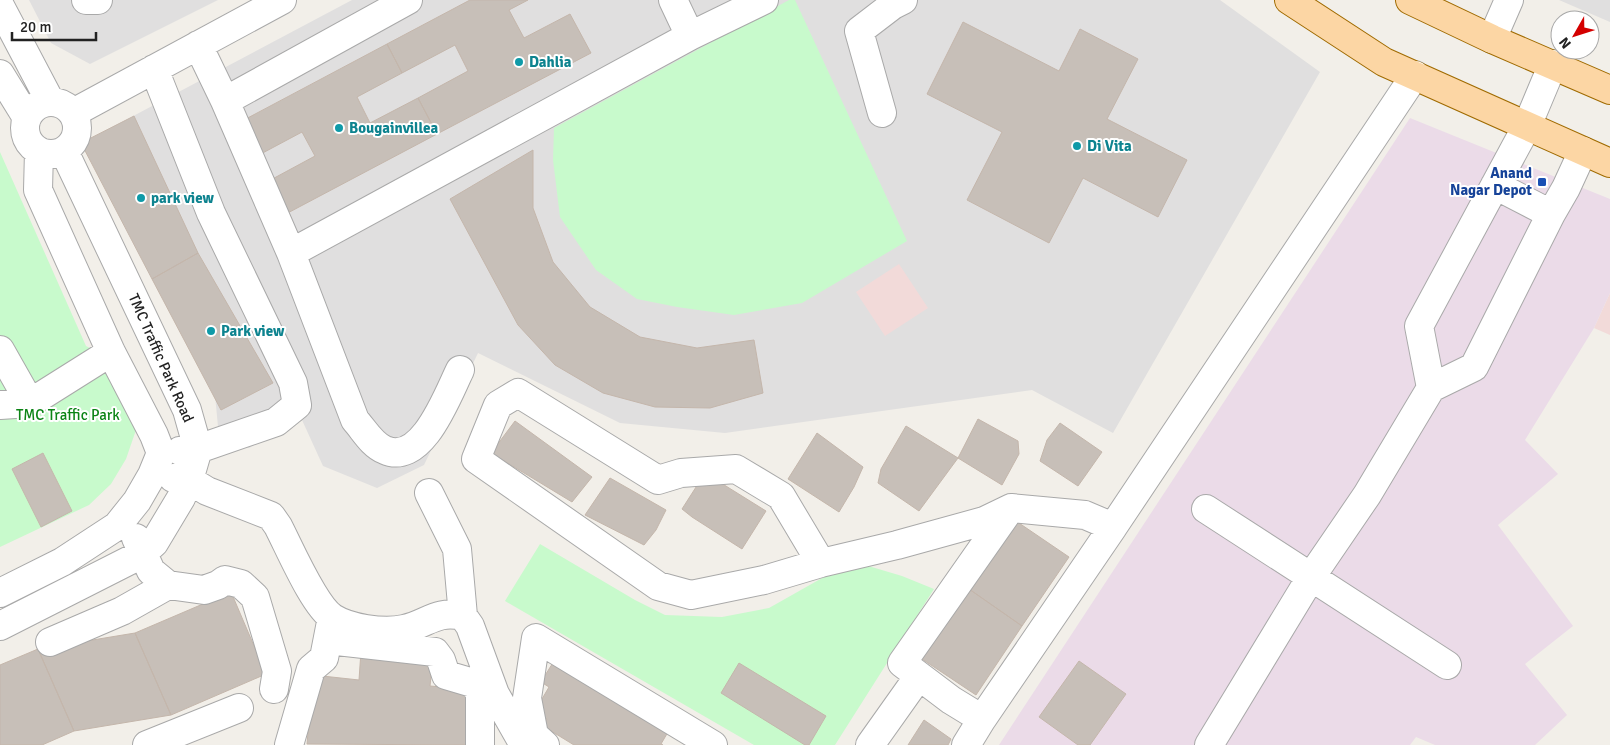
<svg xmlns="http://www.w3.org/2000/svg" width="1610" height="745" font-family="Signika,sans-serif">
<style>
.residential{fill:#e0dfdf}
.commercial{fill:#f2dad9}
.industrial{fill:#ebdbe8}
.park{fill:#c8facc}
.building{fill:#c7bfb8;stroke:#c4b6ab}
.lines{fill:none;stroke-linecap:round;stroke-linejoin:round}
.minor-casing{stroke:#a9a9a9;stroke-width:30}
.major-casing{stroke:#a06b00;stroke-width:30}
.minor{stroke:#fff;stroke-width:28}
.major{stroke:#fcd6a4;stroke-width:28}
.culture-dot{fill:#0f9aa8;stroke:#fff;stroke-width:2}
.transit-dot{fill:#1a4fb4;stroke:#fff;stroke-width:2}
.labels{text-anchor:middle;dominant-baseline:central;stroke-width:4;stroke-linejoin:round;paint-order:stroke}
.culture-label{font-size:15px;font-weight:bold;fill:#0d838f;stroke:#fff;text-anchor:start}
.transit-label{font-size:15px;font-weight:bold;fill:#164399;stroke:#fff;text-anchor:end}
.street-label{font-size:15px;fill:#222;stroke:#fff}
.park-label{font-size:15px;fill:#0c8416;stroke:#fff}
</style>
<rect width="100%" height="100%" fill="#f2efe9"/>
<path class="residential" d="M 29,0 L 218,0 L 90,64 L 51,43 Z
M 352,0 L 1220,0 L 1320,72 L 1113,433 L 1032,390 L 725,433 L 620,423 L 478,353 L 424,465 L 377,488 L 323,466 L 302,420 L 249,448 L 219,437 L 215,395 L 86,141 Z
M 1559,0 L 1610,0 L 1610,22 Z"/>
<path class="commercial" d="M 899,264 L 928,308 L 885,336 L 856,292 Z
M 1610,293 L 1610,335 L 1594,328 Z"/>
<path class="industrial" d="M 1410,118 L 1610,199 L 1610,293 L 1594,328 L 1525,440 L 1558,474 L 1498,525 L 1573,626 L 1525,664 L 1567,715 L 1535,745 L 1435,745 L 1416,737 L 1410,745 L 999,745 Z"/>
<path class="park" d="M 789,0 L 795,0 L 907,241 L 802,303 L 734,315 L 677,307 L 637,299 L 596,270 L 560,217 L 553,160 L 554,128 Z
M 0,152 L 86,346 L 133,370 L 136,430 L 126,459 L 111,484 L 89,505 L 0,547 Z
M 540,544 L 635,600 L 665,615 L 722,617 L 769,608 L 831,573 L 865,565 L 902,576 L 934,589 L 835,745 L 754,745 L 505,601 Z"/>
<path class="building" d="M 470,0 L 528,0 L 509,10 L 524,38 L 570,14 L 591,53 L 437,134 L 418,98 L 468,71 L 455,45 L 402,73 L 387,44 Z
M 963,22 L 1059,71 L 1080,29 L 1138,59 L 1107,119 L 1187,160 L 1158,217 L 1083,178 L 1049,243 L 967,200 L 1002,132 L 927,94 Z
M 387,44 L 402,73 L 357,97 L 370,123 L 418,98 L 437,134 L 282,216 L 265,183 L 315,156 L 302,132 L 257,156 L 242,121 Z
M 134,116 L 198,253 L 152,279 L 81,143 Z
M 533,150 L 533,208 L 553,262 L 590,307 L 640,337 L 697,348 L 754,340 L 763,393 L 710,408 L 655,407 L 603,393 L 555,365 L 518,325 L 450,199 Z
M 198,253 L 273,383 L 221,410 L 152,279 Z
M 978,419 L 1018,441 L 1019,454 L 1002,485 L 958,458 Z
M 515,421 L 592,477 L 572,502 L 491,453 Z
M 1060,423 L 1102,452 L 1078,486 L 1040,461 L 1047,440 Z
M 906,426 L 958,458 L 919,511 L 878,483 L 881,469 Z
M 817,433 L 863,467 L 854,487 L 839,512 L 788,479 Z
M 43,453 L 72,511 L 41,527 L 12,469 Z
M 705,473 L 766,511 L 742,549 L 692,517 L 682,509 Z
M 610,478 L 666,510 L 656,530 L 644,545 L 585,515 Z
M 1016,521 L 1069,557 L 1022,626 L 969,589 Z
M 969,589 L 1022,626 L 976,695 L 922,659 Z
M 231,592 L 266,674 L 171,715 L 135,633 Z
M 135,633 L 171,715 L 74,731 L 38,649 Z
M 38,649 L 74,731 L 42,745 L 0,745 L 0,665 Z
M 361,651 L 433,657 L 430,686 L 474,690 L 469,745 L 307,744 L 313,675 L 359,680 Z
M 554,661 L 668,732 L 661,744 L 663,745 L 574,745 L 543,726 L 547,719 L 535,711 L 549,687 L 541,682 Z
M 1079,661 L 1126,694 L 1090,745 L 1078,745 L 1039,717 Z
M 739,663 L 826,716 L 809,745 L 805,745 L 721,693 Z
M 924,720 L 951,739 L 948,745 L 908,745 Z"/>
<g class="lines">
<defs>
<path id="minor" d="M 86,0 L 98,0
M 673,0 L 690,36 L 764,0
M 0,6 L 50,101
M 1492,39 L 1509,0
M 198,45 L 225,101 L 291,253 L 355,420 C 364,430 372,445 385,450 C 422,467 448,394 460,370
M 1553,64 L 1527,126 L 1419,326 L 1431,388 L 1474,367 L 1551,214 L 1566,188 L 1583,151
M 154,69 L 211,213 L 293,383 L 297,405 L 276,422 L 198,449 L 180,451
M 0,74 L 27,118
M 225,101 L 408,0
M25 128a26 26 0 1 1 52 0a26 26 0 1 1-52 0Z
M 73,113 L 282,0
M 882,113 L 859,31 L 893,5 L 903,0
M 1495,185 L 1551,214
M 291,253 L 690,36
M 0,350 L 30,403
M 0,405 L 30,403 L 111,352
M 173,478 L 189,480 L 207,491 L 271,516 L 278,526 C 290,549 314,606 333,618 C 344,625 354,627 366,629 C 379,631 391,632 404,629 C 428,624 435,610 463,616 L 470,626 L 495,694 L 524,745
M 429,493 L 457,549 L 463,616
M 1010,509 L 902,663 L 951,700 L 982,719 L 1113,527
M 1206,509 L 1447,665
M 136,538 L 151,571 L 168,585 L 204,590 L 218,585 L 225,580 L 241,584 L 255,597 L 277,671 L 274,689
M 821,563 L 781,496 L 736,469 L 681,473 L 658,480 L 518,393 L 498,405 L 476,459 L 658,586 L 691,595 L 764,580 L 821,563 L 897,545 L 984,521 L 1011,508 L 1085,515 L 1113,527 L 1415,75
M 0,593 L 62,562 L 117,526 L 137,501 L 152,475 L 161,453 L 154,435 L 111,352 L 38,190 L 39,151
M 0,626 L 142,554 L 154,543 L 181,498 L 189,480 L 198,449 L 187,410 L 64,151
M 328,640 L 435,652 L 441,660 L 446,675 L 473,683 L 480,693 L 480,745
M 50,642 L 122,611 L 168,585
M 147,745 L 239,708
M 289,745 L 311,669 L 324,658 L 331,622
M 545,745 L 534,735 L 527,698 L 536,638 L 713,745
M 870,745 L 919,676
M 966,745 L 982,719
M 1209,745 L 1311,577 L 1367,495 L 1431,388"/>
<path id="major" d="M 1289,0 L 1384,62 L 1610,163
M 1410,0 L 1492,39 L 1610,90"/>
</defs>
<use href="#minor" class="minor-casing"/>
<use href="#major" class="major-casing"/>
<use href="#minor" class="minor"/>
<use href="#major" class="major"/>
</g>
<g class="culture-dot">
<circle cx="519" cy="62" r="5"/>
<circle cx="339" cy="128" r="5"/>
<circle cx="1077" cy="146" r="5"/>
<circle cx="141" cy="198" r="5"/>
<circle cx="211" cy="331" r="5"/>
</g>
<rect class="transit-dot" x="1537" y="177" width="10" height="10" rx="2.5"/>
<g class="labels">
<g class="culture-label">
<text x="529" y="62">Dahlia</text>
<text x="349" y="128">Bougainvillea</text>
<text x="1087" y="146">Di Vita</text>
<text x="151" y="198">park view</text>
<text x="221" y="331">Park view</text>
</g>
<g class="transit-label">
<text x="1532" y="173">Anand<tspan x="1532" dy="17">Nagar Depot</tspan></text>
</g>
<g class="street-label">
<text transform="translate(161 358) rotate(66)">TMC Traffic Park Road</text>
</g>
<g class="park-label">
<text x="68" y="415">TMC Traffic Park</text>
</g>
</g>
<g transform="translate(1575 35) rotate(231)"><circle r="24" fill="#ffffff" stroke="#a7a7a7"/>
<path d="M0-4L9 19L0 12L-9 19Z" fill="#d40000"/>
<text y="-8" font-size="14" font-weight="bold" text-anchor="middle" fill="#222222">N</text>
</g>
<path d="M12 32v8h84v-8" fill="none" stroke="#222222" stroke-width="2.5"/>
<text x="20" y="32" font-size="15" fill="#222222" stroke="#ffffff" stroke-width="4" paint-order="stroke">20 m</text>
</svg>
